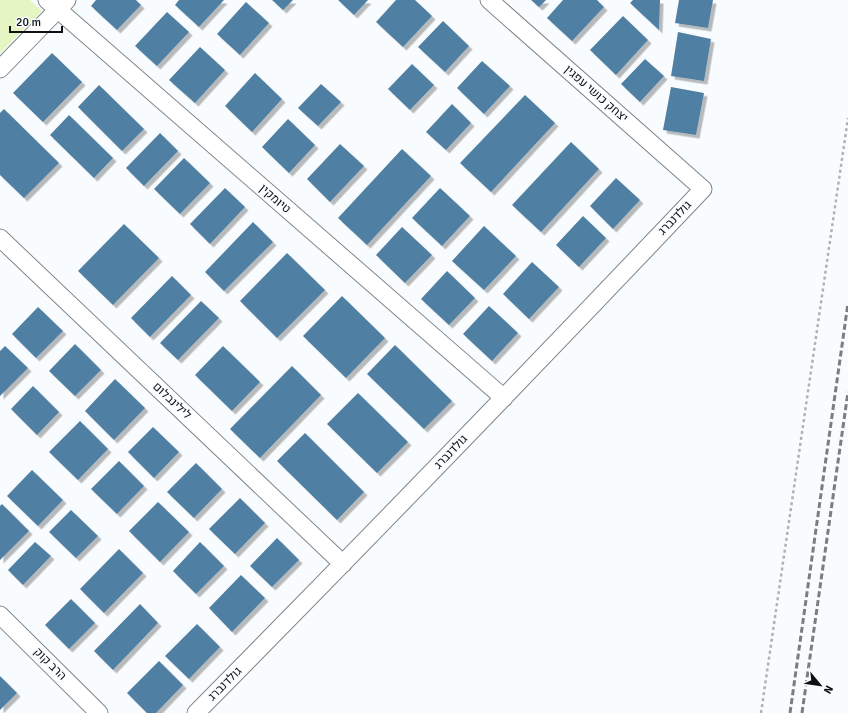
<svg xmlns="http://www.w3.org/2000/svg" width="848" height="713" font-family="Signika,Heebo,sans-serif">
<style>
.green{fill:#e6f6c3}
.building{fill:#4f7fa2;filter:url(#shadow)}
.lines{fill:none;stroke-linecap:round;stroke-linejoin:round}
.minor-casing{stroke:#828689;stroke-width:19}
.path{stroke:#afb2b4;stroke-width:2.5;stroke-dasharray:3 3;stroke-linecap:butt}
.minor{stroke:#fff;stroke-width:17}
.rail{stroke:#7b7e7f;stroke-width:3;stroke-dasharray:6 3;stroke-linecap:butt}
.labels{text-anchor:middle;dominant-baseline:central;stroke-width:3.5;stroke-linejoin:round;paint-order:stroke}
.street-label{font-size:12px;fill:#0e1011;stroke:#f9fcfe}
</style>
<defs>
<filter id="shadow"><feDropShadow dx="3.5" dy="3.5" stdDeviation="0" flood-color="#0004"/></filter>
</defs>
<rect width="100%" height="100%" fill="#f9fcfe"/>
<path class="green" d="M 0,0 L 30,0 L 42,11 L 0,53 Z"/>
<path class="building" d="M 96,0 L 136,0 L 141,5 L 117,30 L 91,6 Z
M 179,0 L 224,0 L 199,27 L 175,5 Z
M 272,0 L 293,0 L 283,10 Z
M 338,0 L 368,0 L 354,15 Z
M 396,0 L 415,0 L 432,16 L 403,47 L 376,22 Z
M 531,0 L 546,0 L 539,7 Z
M 563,0 L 597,0 L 604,7 L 572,41 L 547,18 Z
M 633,0 L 660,0 L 659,30 L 630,3 Z
M 679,0 L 713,0 L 708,28 L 675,23 Z
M 246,2 L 269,23 L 240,55 L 217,34 Z
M 167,12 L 189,32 L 157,66 L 135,46 Z
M 623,16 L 648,40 L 616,75 L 590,50 Z
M 443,21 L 469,46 L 445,72 L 418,47 Z
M 678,32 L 711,39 L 704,81 L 671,76 Z
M 200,47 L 225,70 L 195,103 L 169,80 Z
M 52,53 L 82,82 L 43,122 L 13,93 Z
M 645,59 L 664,76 L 640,102 L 621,84 Z
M 482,61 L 510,86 L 484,114 L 457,88 Z
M 412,64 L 434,85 L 410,110 L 388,89 Z
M 255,73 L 282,99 L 252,132 L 225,106 Z
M 321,84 L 341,102 L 318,126 L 298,108 Z
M 99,85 L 144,129 L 122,151 L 78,107 Z
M 671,87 L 704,93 L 696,135 L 663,130 Z
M 525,95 L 555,123 L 491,192 L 460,163 Z
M 452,104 L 471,123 L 446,150 L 426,132 Z
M 4,109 L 59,163 L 24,198 L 0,175 L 0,113 Z
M 69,115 L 113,158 L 94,178 L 50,135 Z
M 288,119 L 315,145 L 289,173 L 262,147 Z
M 160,133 L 178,151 L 144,186 L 126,168 Z
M 571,142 L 599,169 L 541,232 L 512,205 Z
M 340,144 L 364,166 L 330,202 L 307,179 Z
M 402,149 L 431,176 L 367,245 L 338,218 Z
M 184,158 L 210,183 L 180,214 L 154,189 Z
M 616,178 L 640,200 L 613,229 L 590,206 Z
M 225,188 L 245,207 L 210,244 L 190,224 Z
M 440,188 L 470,216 L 442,246 L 412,218 Z
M 583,216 L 606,238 L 579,267 L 556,245 Z
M 253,222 L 273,242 L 224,291 L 205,272 Z
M 124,224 L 159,258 L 113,305 L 78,271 Z
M 484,226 L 516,256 L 484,290 L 452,261 Z
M 402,227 L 432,255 L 405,283 L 376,255 Z
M 287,253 L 325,290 L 277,338 L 240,301 Z
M 532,262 L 559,287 L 529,319 L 503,294 Z
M 447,271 L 475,298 L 449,325 L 421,299 Z
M 172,276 L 191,295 L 150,337 L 131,318 Z
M 342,296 L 385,338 L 346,378 L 303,336 Z
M 201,301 L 219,318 L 178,360 L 160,343 Z
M 489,306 L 518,333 L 492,361 L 463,334 Z
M 38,307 L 63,331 L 36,358 L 12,334 Z
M 75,344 L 101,370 L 75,396 L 49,371 Z
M 395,345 L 452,401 L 424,429 L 367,374 Z
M 5,346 L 28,368 L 0,396 L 0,351 Z
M 223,346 L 260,382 L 232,411 L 195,375 Z
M 292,366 L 321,395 L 260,458 L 230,429 Z
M 115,379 L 145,408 L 114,440 L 85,411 Z
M 33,386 L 59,412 L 37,435 L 11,409 Z
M 358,393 L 408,442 L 377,473 L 327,424 Z
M 80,421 L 108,449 L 78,480 L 49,452 Z
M 153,427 L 179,452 L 154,478 L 128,452 Z
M 305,433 L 364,492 L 337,520 L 277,461 Z
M 119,461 L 144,486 L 117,514 L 91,489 Z
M 196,463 L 222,489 L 194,518 L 167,492 Z
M 32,470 L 63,500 L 38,526 L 7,496 Z
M 240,498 L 265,523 L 235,554 L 209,529 Z
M 158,502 L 189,532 L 160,562 L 129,531 Z
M 2,504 L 29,531 L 0,560 L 0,506 Z
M 71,510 L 98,536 L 76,558 L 49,532 Z
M 277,538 L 299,560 L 272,587 L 250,566 Z
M 35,542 L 51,556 L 23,585 L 8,570 Z
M 200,542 L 224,566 L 196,594 L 173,571 Z
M 119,549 L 143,573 L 104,613 L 80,589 Z
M 241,575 L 265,598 L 232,632 L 209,608 Z
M 71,599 L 95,623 L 69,649 L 45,625 Z
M 140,604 L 158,623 L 113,670 L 94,651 Z
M 197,624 L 220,647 L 189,679 L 165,656 Z
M 159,661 L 183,685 L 156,713 L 147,713 L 127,693 Z
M 0,676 L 17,693 L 0,710 Z"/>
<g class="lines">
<defs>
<path id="minor" d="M 47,0 L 504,398
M 0,69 L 67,0
M 0,238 L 343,564
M 0,615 L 99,713
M 196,713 C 367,540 536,365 703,189 L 489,0"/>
</defs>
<use href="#minor" class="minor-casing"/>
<path class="path" d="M 761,713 L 848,118"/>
<use href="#minor" class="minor"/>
<path class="rail" d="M 790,713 L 848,303
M 802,713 L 848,392"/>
</g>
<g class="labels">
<g class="street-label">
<text transform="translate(596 94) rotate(41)">יצחק כושי עפגין</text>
<text transform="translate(275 199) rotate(41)">טיומקין</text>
<text transform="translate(675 218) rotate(-46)">גולדנברג</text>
<text transform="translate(172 401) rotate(43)">לילינבלום</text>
<text transform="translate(451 452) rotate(-46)">גולדנברג</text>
<text transform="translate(50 664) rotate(45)">הרב קוק</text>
<text transform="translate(225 684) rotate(-45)">גולדנברג</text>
</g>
</g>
<g transform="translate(820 685) rotate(119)" stroke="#f9fcfe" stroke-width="3" paint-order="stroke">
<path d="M0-3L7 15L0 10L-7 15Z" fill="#0e1011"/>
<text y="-6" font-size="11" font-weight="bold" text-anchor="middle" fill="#0e1011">N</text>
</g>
<path d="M10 26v6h52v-6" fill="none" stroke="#0e1011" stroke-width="2"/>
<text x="16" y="26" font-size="12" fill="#0e1011" stroke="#f9fcfe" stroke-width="3" paint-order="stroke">20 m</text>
</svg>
